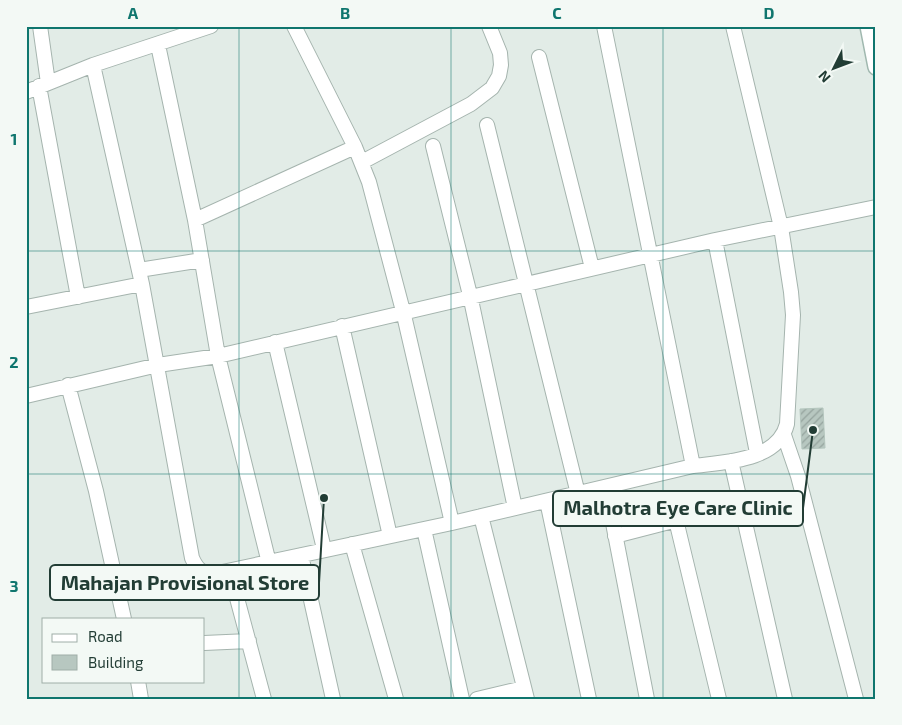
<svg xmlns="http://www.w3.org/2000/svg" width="902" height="725" font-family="'Exo 2',sans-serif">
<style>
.building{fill:url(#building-hatch);stroke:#b4c6be}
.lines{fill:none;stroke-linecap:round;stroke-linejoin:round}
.street-casing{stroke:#a5b4ae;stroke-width:16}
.secondary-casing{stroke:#a0b8af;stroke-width:18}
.street{stroke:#fff;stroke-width:14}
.secondary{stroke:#fff;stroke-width:15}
.grid{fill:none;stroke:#0f766e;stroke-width:1;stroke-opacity:0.55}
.leader{fill:none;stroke:#223d35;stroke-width:2}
.callout-dot{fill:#223d35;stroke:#f3f9f5;stroke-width:2}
.callout{fill:#f3f9f5;stroke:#223d35;stroke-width:2}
.callout-label{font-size:20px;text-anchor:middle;font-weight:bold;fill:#223d35}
.neatline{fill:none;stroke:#0f766e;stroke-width:2}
.grid-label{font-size:16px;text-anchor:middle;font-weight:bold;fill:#0f766e}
</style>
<defs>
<pattern id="building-hatch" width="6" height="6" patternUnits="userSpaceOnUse" patternTransform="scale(1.25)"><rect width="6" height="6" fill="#b7c7c0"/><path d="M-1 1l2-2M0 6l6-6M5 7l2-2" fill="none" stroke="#94a39d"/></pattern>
</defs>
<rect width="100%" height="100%" fill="#e2ece7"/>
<path class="building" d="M 823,408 L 825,448 L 802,449 L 800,409 Z"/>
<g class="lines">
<defs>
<path id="street" d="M 40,26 L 48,83
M 294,26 L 355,147 L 369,182 L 403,311 L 452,523
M 604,26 L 693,466
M 158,45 L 195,220 L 218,356 L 269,563
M 539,57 L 592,268
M 93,65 L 142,284 L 192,558 C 197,569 201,573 213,574 L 452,523 L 693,466 C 725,462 778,461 787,424 L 793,315 L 791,292 L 781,227 L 733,26
M 39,86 L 78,297
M 26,92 L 93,65 L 211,26
M 487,125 L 578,494
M 433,146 L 470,295 L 515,508
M 362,162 L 471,104 L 492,88 L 499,76 L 501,65 L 500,53 L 489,26
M 195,220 L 355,147
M 715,240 L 757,453
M 139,270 L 202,260
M 26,307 L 142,284
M 342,326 L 390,536
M 275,342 L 324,549
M 68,385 L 96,491 L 124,619
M 26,396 L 158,365 L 218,356 L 715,240 L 876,207
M 784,435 L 798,476 L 856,699
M 731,461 L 785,699
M 606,487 L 647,699
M 547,501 L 589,699
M 481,516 L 527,699
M 676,520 L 719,699
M 424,529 L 462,699
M 615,536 L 739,504
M 352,544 L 396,699
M 301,555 L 333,699
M 230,572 L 264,699
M 204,643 L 249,641
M 138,681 L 141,699
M 477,699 L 524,688"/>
<path id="secondary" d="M 868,26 L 876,67"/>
</defs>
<use href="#street" class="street-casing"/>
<use href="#secondary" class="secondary-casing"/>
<use href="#street" class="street"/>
<use href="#secondary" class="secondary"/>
</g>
<path class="grid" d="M 239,26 L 239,699M 451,26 L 451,699M 663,26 L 663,699M 26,251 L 876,251M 26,474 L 876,474"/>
<path class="leader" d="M813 430L803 508M324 498L319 583"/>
<g class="callout-dot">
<circle cx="813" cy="430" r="5"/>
<circle cx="324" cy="498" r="5"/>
</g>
<g class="callout">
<rect x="553" y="491" width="250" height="35" rx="5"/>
<rect x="50" y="565" width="269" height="35" rx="5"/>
</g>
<g class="callout-label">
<text x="678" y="515">Malhotra Eye Care Clinic</text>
<text x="185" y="590">Mahajan Provisional Store</text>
</g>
<rect width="902" height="725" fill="none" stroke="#f3f9f5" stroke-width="55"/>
<rect x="42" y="618" width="162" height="65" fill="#f3f9f5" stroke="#9faea8"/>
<rect x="52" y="634" width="25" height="8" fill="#ffffff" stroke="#9faea8"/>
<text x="88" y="642" font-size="15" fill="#223d35">Road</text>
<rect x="52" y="655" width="25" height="15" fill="#b7c7c0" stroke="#9faea8"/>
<text x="88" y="668" font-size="15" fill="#223d35">Building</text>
<g transform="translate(834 68) rotate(228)" stroke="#f3f9f5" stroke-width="4" paint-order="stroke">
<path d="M0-4L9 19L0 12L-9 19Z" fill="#223d35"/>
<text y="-8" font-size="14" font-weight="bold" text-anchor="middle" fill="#223d35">N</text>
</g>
<rect x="28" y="28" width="846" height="670" class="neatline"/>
<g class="grid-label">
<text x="133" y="19">A</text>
<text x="345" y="19">B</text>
<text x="557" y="19">C</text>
<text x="769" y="19">D</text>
<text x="14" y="145">1</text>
<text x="14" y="368">2</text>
<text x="14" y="592">3</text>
</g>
</svg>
